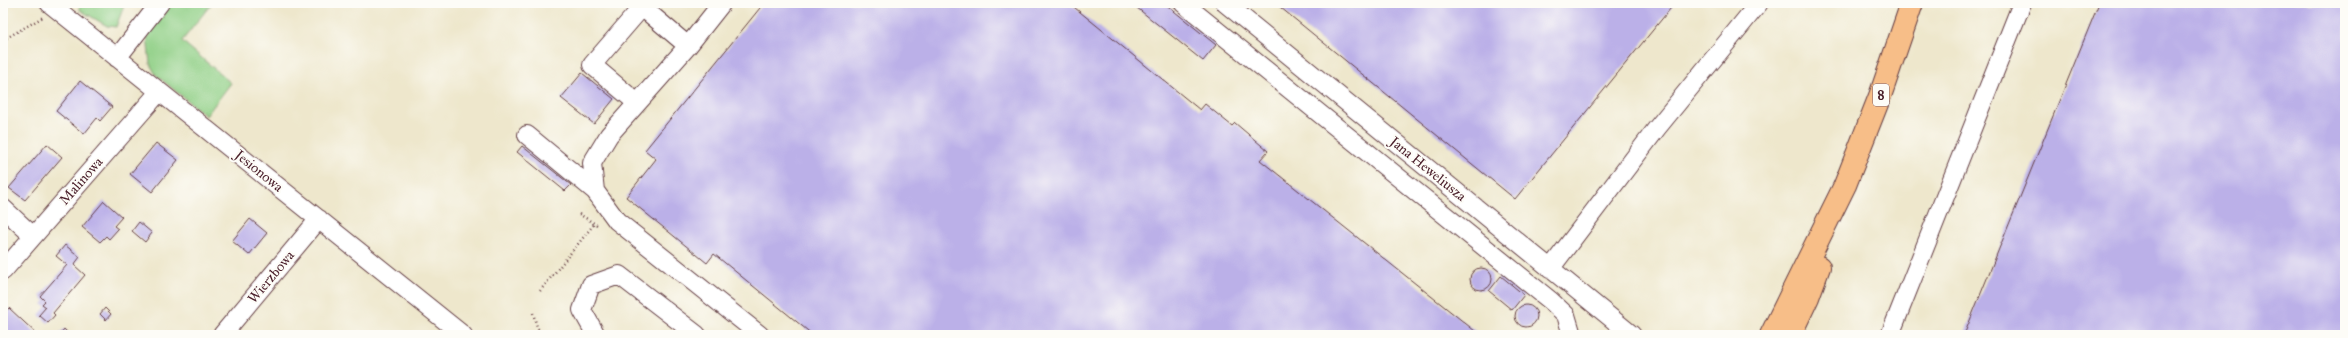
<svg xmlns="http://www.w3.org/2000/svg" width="2348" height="338" font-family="'IM FELL Great Primer',serif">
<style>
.green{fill:#8fcf85;stroke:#6c7758}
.building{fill:#bbb0e8}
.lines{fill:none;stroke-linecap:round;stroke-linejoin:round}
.minor-casing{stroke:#633d43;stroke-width:20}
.highway-casing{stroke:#633d43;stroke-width:24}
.path{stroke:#633d43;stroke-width:2.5;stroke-dasharray:1 3;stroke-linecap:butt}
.minor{stroke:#fff;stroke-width:18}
.highway{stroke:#f7be88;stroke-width:22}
.labels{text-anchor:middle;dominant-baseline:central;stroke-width:4;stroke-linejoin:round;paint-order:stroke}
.shield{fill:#fdfcf7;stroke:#806168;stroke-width:1}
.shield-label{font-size:13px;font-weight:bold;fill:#4a1f2b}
.street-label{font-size:14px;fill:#4a1f2b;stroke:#fdfcf7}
</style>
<rect width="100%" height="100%" fill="#fdfcf7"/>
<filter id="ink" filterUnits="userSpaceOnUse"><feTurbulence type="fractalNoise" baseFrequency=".025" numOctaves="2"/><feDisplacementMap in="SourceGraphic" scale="8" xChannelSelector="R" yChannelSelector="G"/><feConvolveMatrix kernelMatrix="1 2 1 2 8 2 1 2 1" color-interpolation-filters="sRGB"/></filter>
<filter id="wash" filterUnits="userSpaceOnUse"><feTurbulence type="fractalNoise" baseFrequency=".012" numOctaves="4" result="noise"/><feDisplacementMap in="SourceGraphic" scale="16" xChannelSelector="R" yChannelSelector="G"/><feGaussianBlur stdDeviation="0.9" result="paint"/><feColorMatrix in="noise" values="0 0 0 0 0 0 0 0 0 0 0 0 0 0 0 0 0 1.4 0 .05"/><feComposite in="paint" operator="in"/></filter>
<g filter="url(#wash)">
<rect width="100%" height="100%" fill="#eee7cc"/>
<path class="green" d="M 79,3 L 125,3 L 116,27 L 107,26 L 80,10 Z
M 172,3 L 212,3 L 182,41 L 231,83 L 206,116 L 156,75 L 150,64 L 147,37 Z"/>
<g id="blocks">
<path class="building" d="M 764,3 L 1069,3 L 1200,110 L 1205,104 L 1232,126 L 1235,123 L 1268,151 L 1260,160 L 1480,335 L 813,335 L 714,254 L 707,263 L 626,197 L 656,159 L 645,150 Z
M 1131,3 L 1164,3 L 1216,45 L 1203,61 Z
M 1275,3 L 1675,3 L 1515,199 Z
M 2099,3 L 2345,3 L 2345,335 L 1964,335 Z
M 582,73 L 614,99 L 594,124 L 561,98 Z
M 80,81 L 112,107 L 100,121 L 97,118 L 84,134 L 56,111 Z
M 156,143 L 178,160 L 152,192 L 130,174 Z
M 47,144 L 62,157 L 25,200 L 9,188 Z
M 522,146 L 571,185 L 565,191 L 517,152 Z
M 104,201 L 122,217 L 114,226 L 118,229 L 109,239 L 106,236 L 100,242 L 82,227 Z
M 250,219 L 267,233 L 249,255 L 232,241 Z
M 139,222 L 152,233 L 145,242 L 132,231 Z
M 65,245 L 80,257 L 74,265 L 85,275 L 53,313 L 55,315 L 48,323 L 39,315 L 46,307 L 42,304 L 45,301 L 40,296 L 67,265 L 56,256 Z
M1470 279a11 11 0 1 1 22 0a11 11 0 1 1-22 0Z
M 1501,276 L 1524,295 L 1512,310 L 1489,291 Z
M1515 316a11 11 0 1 1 22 0a11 11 0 1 1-22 0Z
M 9,308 L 38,335 L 3,335 L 3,314 Z
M 105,308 L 111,314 L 106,320 L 100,314 Z
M 64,329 L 70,335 L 59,335 Z"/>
</g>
</g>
<g filter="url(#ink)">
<use href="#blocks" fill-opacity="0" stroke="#633d43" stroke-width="1"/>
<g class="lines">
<defs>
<path id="minor" d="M 49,3 L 463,335
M 1183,3 L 1551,301 L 1566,315 L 1572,335
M 1225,3 L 1632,335
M 117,58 L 160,3
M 637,103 L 592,65 L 642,7 L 688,46
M 527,135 L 595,191 L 617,221 L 760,335
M 595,191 L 592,163 L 609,135 L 688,46 L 722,3
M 3,208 L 33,236
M 1550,269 L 1657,128 L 1759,3
M 3,271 L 159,92
M 222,335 L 319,219
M 596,335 L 582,310 L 591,285 L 619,275 L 697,335
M 1890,335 L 2022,3"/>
<path id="highway" d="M 1771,335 L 1845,185 L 1880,96 L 1912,3
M 1790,335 L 1808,297 L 1819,267"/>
</defs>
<use href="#minor" class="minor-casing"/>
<use href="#highway" class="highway-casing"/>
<path class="path" d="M 3,40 L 43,17
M 579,214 L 597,225
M 540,291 L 595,223
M 533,313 L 537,327 L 542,335"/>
<use href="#minor" class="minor"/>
<use href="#highway" class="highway"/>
</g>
</g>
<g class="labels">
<rect class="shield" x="1873" y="84" width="16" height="22" rx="3"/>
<g class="shield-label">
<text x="1881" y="95">8</text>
</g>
<g class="street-label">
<text transform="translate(1428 169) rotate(39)">Jana Heweliusza</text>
<text transform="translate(259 171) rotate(39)">Jesionowa</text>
<text transform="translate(81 181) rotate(-49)">Malinowa</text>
<text transform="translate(271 277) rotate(-50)">Wierzbowa</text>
</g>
</g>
<rect width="2348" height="338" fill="none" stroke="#fdfcf7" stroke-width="16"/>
</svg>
